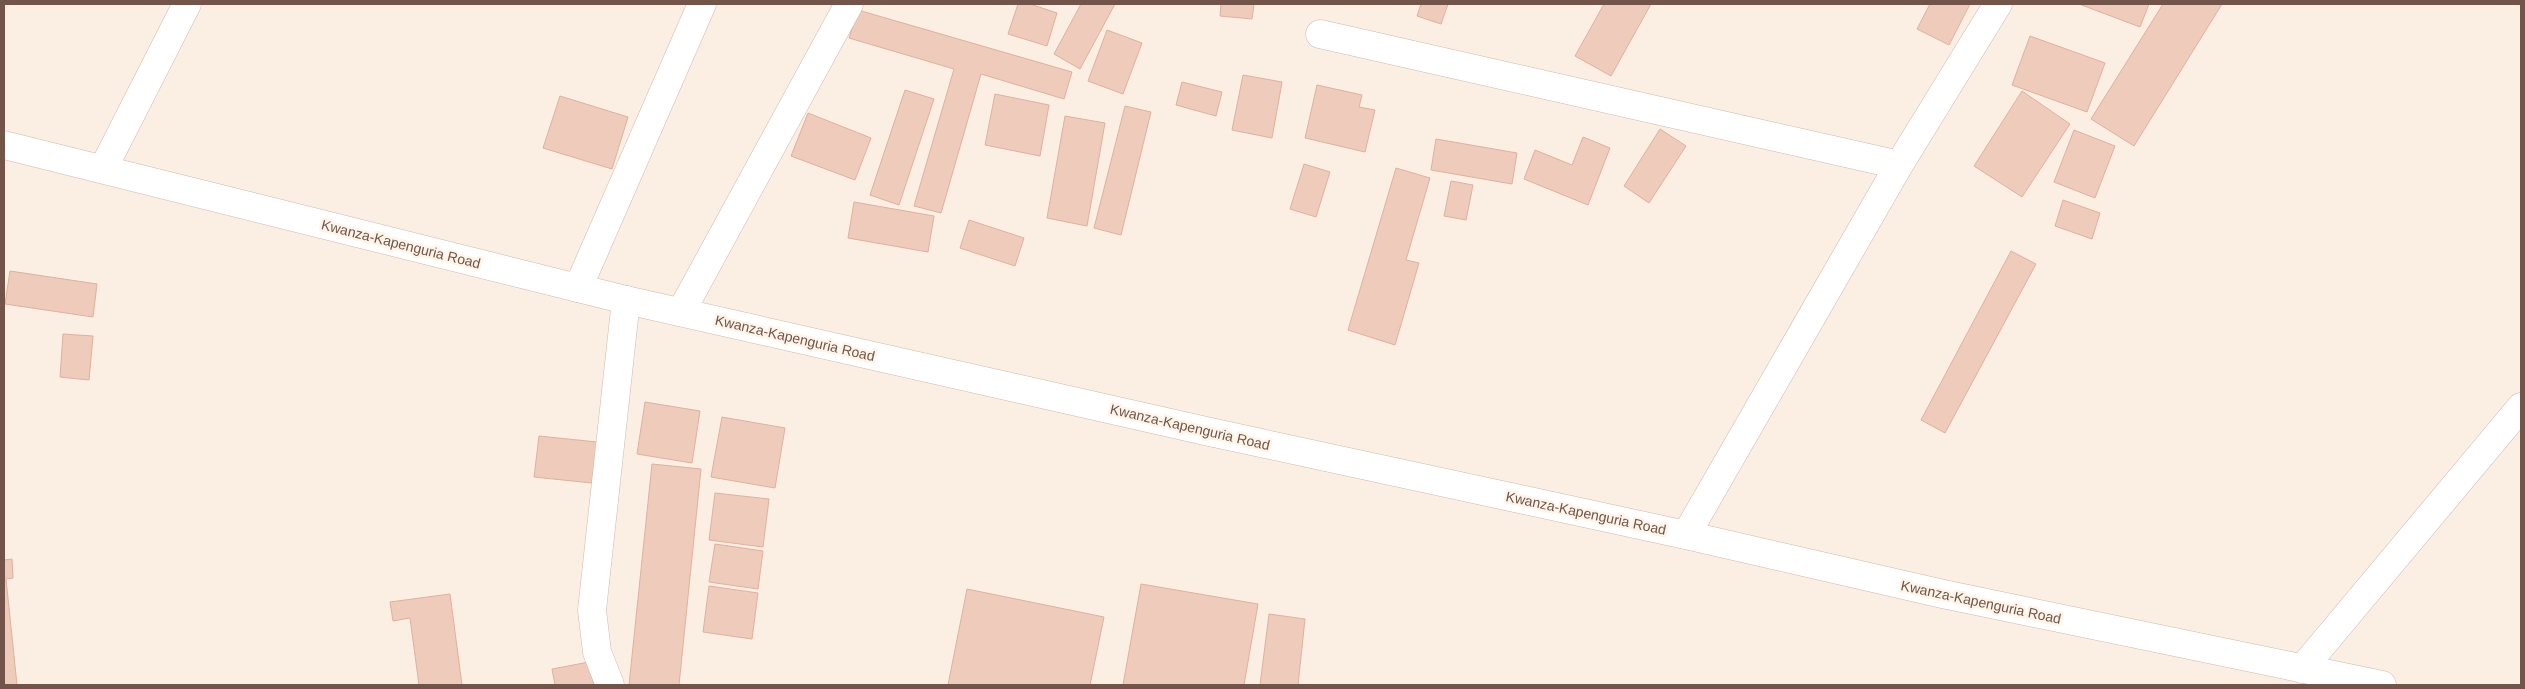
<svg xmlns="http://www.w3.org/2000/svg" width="2525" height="689" font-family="Arial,sans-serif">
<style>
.building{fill:#efcbbb;stroke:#e1b09c}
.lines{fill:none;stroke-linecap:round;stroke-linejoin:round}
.street-casing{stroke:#ceb8ad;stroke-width:29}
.secondary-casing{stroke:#d1b7aa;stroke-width:29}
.street{stroke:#fff;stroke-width:28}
.secondary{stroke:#fff;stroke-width:28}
.labels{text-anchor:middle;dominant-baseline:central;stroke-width:5;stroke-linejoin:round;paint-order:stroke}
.street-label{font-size:14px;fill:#72544a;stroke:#fef4e8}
</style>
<rect width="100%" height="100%" fill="#fbefe3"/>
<path class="building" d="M 1018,4 L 1030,4 L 1057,13 L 1047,46 L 1008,34 Z
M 1081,4 L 1115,4 L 1080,69 L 1054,54 Z
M 1221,4 L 1254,4 L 1252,19 L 1220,16 Z
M 1421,4 L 1448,4 L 1441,24 L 1417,16 Z
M 1604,4 L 1651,4 L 1611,76 L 1575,56 Z
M 1930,4 L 1970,4 L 1949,45 L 1917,29 Z
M 2079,4 L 2149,4 L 2140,27 Z
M 2163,4 L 2222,4 L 2134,146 L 2091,119 Z
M 858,10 L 1072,72 L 1064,99 L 981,74 L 941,213 L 914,206 L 954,69 L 849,38 Z
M 1107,30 L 1142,43 L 1123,94 L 1088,81 Z
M 2030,36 L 2105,63 L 2087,112 L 2012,85 Z
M 1243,75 L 1282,82 L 1272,138 L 1232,130 Z
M 1182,82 L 1222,92 L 1216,116 L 1176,105 Z
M 1317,85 L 1362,95 L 1359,107 L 1375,110 L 1365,152 L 1305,138 Z
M 905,90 L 934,99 L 899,205 L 870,195 Z
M 2022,91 L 2070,124 L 2022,197 L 1974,166 Z
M 995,94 L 1049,105 L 1040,156 L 985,145 Z
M 560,96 L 628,117 L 612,169 L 543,148 Z
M 1125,106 L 1151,112 L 1121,235 L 1094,228 Z
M 808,113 L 871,138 L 855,180 L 791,156 Z
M 1065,116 L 1105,123 L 1087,226 L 1047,218 Z
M 1660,129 L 1686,146 L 1649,203 L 1624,186 Z
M 2074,130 L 2115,146 L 2095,198 L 2054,182 Z
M 1583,137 L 1610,148 L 1588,205 L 1524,179 L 1535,150 L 1572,165 Z
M 1436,139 L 1517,153 L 1512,184 L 1431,170 Z
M 1304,164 L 1330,172 L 1316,217 L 1290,209 Z
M 1396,168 L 1430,178 L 1406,260 L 1419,263 L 1395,345 L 1348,330 Z
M 1451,181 L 1473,185 L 1466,220 L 1444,216 Z
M 2063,200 L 2100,213 L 2092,239 L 2055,226 Z
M 854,202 L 934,216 L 928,252 L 848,238 Z
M 969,220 L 1024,238 L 1015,266 L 960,248 Z
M 2011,251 L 2036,264 L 1945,433 L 1921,420 Z
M 10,271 L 97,284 L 93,317 L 5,304 Z
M 63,334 L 93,336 L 89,380 L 60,377 Z
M 645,402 L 700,411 L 692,463 L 637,454 Z
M 722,417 L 785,428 L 775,488 L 711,477 Z
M 539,436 L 597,442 L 592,483 L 534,477 Z
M 652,464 L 701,469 L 679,685 L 629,685 Z
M 715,493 L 769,499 L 763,547 L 709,540 Z
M 715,544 L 763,551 L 758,589 L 709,582 Z
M 12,559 L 13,578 L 6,579 L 17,685 L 4,685 L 4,560 Z
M 1141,584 L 1258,604 L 1244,685 L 1123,685 Z
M 709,586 L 758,593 L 752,639 L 703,632 Z
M 967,589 L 1104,617 L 1090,685 L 948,685 Z
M 450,594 L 462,685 L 419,685 L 410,618 L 393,621 L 390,602 Z
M 1269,614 L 1305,619 L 1298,685 L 1260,685 Z
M 589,662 L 594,685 L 555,685 L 552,669 Z"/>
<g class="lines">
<defs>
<path id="street" d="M 1320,34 L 1899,165
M 103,169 L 187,4
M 578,288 L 702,4
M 681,312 L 849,4
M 1686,535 L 1899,165 L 1998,4
M 2302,669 L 2521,407
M 610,685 L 597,652 L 592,610 L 626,300"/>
<path id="secondary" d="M 4,145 L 626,300 L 1210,432 L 1686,535 L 1943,594 L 2382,685"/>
</defs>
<use href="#street" class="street-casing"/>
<use href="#secondary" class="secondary-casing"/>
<use href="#street" class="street"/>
<use href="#secondary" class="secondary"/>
</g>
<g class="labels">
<g class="street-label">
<text transform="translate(401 244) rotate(14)">Kwanza-Kapenguria Road</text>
<text transform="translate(795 338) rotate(13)">Kwanza-Kapenguria Road</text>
<text transform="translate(1190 427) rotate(13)">Kwanza-Kapenguria Road</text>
<text transform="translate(1586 513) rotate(12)">Kwanza-Kapenguria Road</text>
<text transform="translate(1981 602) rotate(12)">Kwanza-Kapenguria Road</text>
</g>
</g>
<rect width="2525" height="689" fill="none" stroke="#72544a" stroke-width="10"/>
</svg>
